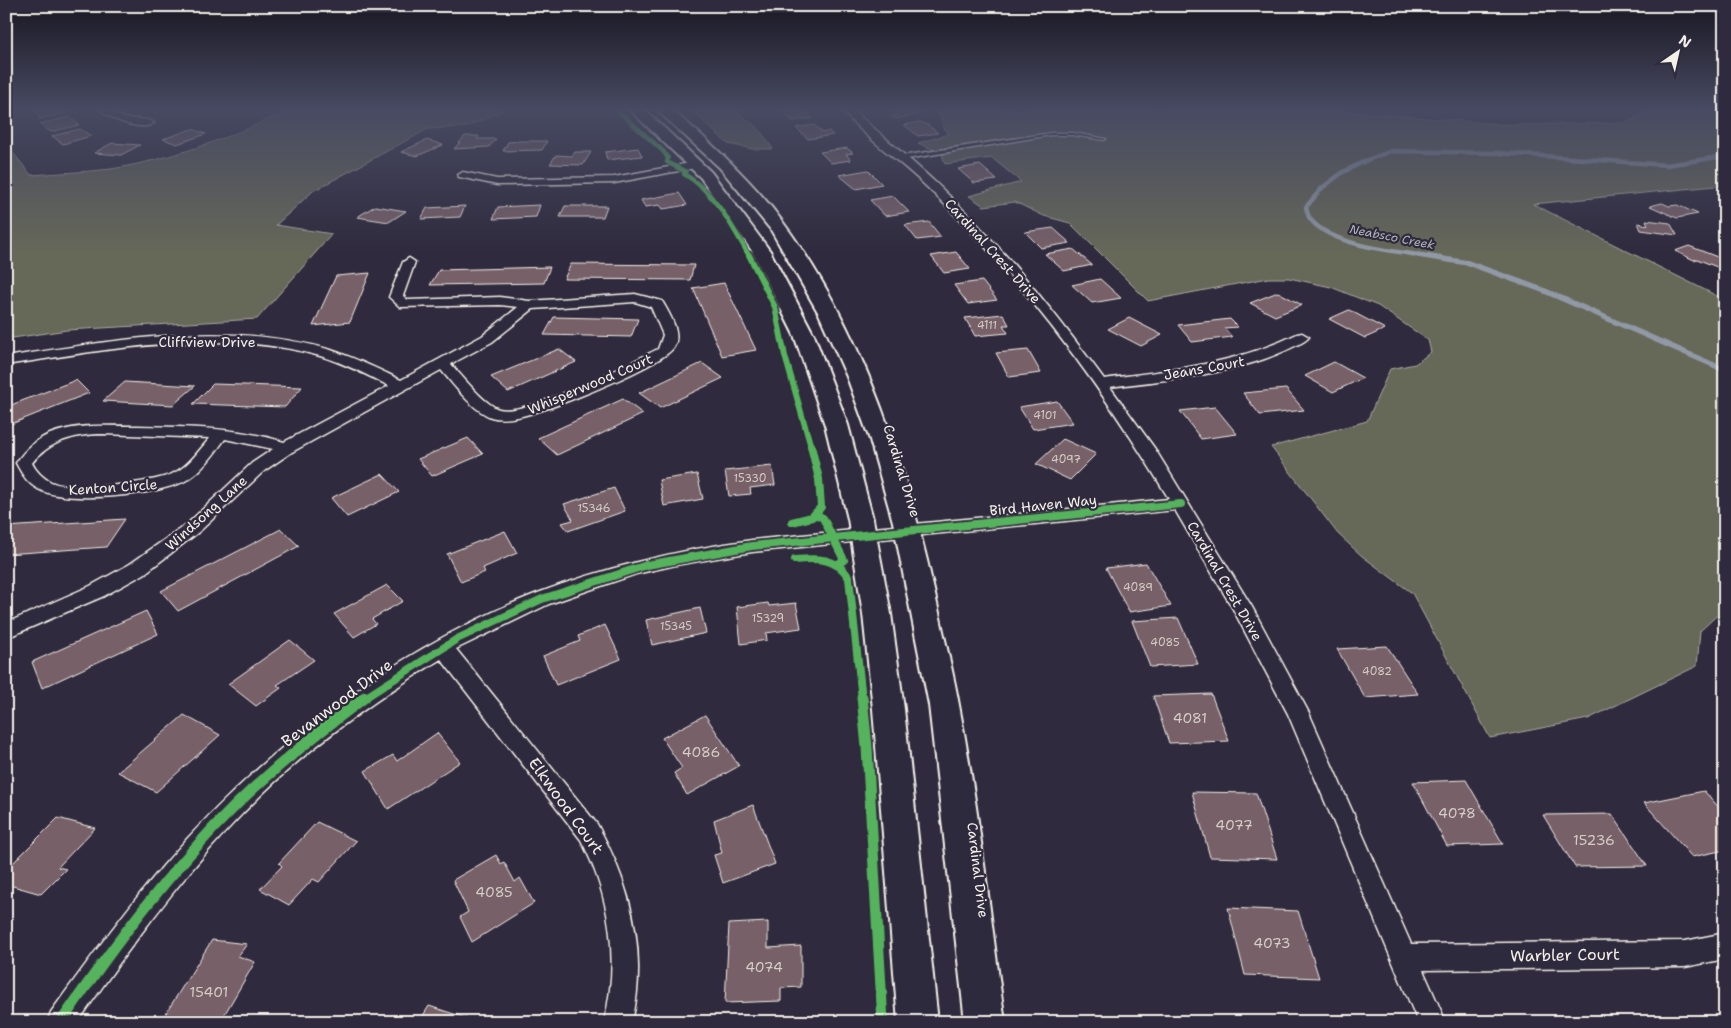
<svg xmlns="http://www.w3.org/2000/svg" width="1731" height="1028" font-family="'Shantell Sans',sans-serif">
<style>
.green{fill:#666759;stroke:#adaca0}
.lines{fill:none;stroke-linecap:round;stroke-linejoin:round}
.stream-far1{stroke:#9099a5;stroke-width:4.5}
.stream{stroke:#9099a5;stroke-width:5.5}
.building{fill:#776068;stroke:#f4f1e8}
.service-casing{stroke:#f4f1e8;stroke-width:3}
.minor-casing{stroke:#f4f1e8;stroke-width:3}
.secondary-casing{stroke:#f4f1e8;stroke-width:4}
.service{fill:#2f2a3d;fill-rule:evenodd}
.minor{fill:#2f2a3d;fill-rule:evenodd}
.secondary{fill:#2f2a3d;fill-rule:evenodd}
.cycleway-far3-casing{stroke:#2f2a3d;stroke-width:6}
.cycleway-far2-casing{stroke:#2f2a3d;stroke-width:9}
.cycleway-far1-casing{stroke:#2f2a3d;stroke-width:11}
.cycleway-casing{stroke:#2f2a3d;stroke-width:14}
.cycleway-far3{stroke:#56b35d;stroke-width:4.5}
.cycleway-far2{stroke:#56b35d;stroke-width:6}
.cycleway-far1{stroke:#56b35d;stroke-width:8}
.cycleway{stroke:#56b35d;stroke-width:11}
.labels{text-anchor:middle;dominant-baseline:central;stroke-width:4.5;stroke-linejoin:round;paint-order:stroke}
.number-label{font-size:11px;fill:#d5cdc8}
.far-water-label{font-size:12px;font-style:italic;fill:#b2b6bb;stroke:#2f2a3d}
.street-label{font-size:14px;fill:#f4f1e8;stroke:#2f2a3d}
.near-number-label{font-size:14px;fill:#d5cdc8}
.near-street-label{font-size:16px;fill:#f4f1e8;stroke:#2f2a3d}
</style>
<rect width="100%" height="100%" fill="#2f2a3d"/>
<filter id="ink" filterUnits="userSpaceOnUse"><feTurbulence type="fractalNoise" baseFrequency=".02" numOctaves="2"/><feDisplacementMap in="SourceGraphic" scale="10" xChannelSelector="R" yChannelSelector="G"/><feConvolveMatrix kernelMatrix="1 2 1 2 8 2 1 2 1" color-interpolation-filters="sRGB"/></filter>
<g filter="url(#ink)">
<path class="green" d="M 288,110 L 504,110 L 466,127 L 428,129 L 313,191 L 276,225 L 332,234 L 257,319 L 67,330 L 6,339 L 6,144 L 31,175 C 58,173 85,172 111,169 C 172,159 233,137 288,110 Z
M 691,110 L 735,110 L 759,129 L 773,149 L 753,149 L 728,144 Z
M 937,110 L 1329,110 L 1511,125 L 1625,123 L 1652,110 L 1725,110 L 1725,185 L 1533,204 L 1725,300 L 1725,608 L 1700,631 L 1697,666 L 1588,719 L 1490,738 L 1412,593 L 1362,556 L 1338,534 L 1271,447 L 1367,421 L 1390,369 L 1415,364 L 1431,352 L 1428,340 L 1378,306 L 1331,287 L 1289,278 L 1268,278 L 1148,301 L 1070,223 L 1044,216 L 1015,202 L 984,206 L 969,196 L 1021,182 L 992,158 L 945,164 L 942,154 L 947,148 L 934,150 L 918,143 L 949,134 L 944,128 Z"/>
<g class="lines">
<path class="stream-far1" d="M 1426,256 C 1394,251 1334,246 1312,221 C 1308,218 1307,212 1306,207 L 1322,188 L 1343,172 L 1367,160 L 1391,151 L 1499,153 L 1667,165 L 1725,156"/>
<path class="stream" d="M 1418,255 L 1468,263 L 1545,291 L 1725,370"/>
</g>
<path class="building" d="M 36,110 L 66,110 L 68,113 L 39,119 Z
M 804,110 L 813,118 L 792,121 L 782,111 Z
M 893,110 L 915,110 L 921,114 L 896,119 L 891,116 L 899,114 Z
M 69,117 L 79,125 L 51,132 L 40,124 Z
M 920,122 L 928,125 L 938,133 L 918,136 L 904,125 Z
M 814,125 L 823,133 L 829,131 L 833,135 L 808,139 L 796,128 Z
M 80,129 L 91,136 L 63,144 L 52,136 Z
M 192,129 L 206,134 L 177,144 L 163,139 Z
M 465,136 L 479,136 L 477,139 L 496,139 L 489,147 L 454,149 Z
M 427,140 L 443,145 L 417,156 L 401,152 Z
M 518,141 L 547,141 L 542,150 L 503,151 L 508,142 Z
M 112,143 L 140,145 L 121,155 L 94,153 Z
M 638,148 L 642,156 L 607,160 L 605,152 Z
M 847,148 L 853,153 L 846,154 L 851,160 L 831,163 L 820,152 Z
M 575,152 L 591,152 L 583,165 L 550,164 L 556,155 L 572,156 Z
M 980,165 L 997,180 L 974,183 L 958,169 Z
M 868,170 L 882,184 L 856,189 L 839,175 Z
M 679,193 L 687,205 L 663,209 L 660,205 L 645,207 L 641,200 Z
M 893,196 L 909,212 L 885,216 L 870,200 Z
M 1662,203 L 1669,206 L 1677,205 L 1698,214 L 1677,218 L 1650,206 Z
M 540,205 L 536,217 L 493,219 L 498,207 Z
M 375,206 L 406,211 L 389,222 L 357,217 Z
M 465,206 L 460,217 L 421,219 L 427,208 Z
M 565,206 L 607,206 L 603,217 L 560,217 Z
M 1646,220 L 1670,223 L 1677,235 L 1641,230 L 1638,223 L 1648,225 Z
M 929,222 L 941,237 L 917,240 L 905,225 Z
M 1053,228 L 1070,243 L 1041,248 L 1025,232 Z
M 1689,246 L 1725,260 L 1725,264 L 1717,267 L 1697,259 L 1694,260 L 1675,251 Z
M 1073,249 L 1092,265 L 1064,271 L 1045,254 Z
M 956,252 L 970,269 L 944,273 L 931,256 Z
M 571,264 L 694,265 L 690,280 L 564,279 Z
M 550,267 L 544,283 L 430,285 L 439,270 Z
M 370,273 L 350,322 L 313,326 L 336,276 Z
M 1100,279 L 1121,298 L 1092,303 L 1072,285 Z
M 982,281 L 997,300 L 968,304 L 954,285 Z
M 724,283 L 756,350 L 722,356 L 693,288 Z
M 1278,292 L 1302,305 L 1275,316 L 1250,303 Z
M 1349,310 L 1385,329 L 1365,338 L 1329,319 Z
M 1003,314 L 1009,325 L 1003,325 L 1008,333 L 975,336 L 965,318 Z
M 554,317 L 638,319 L 631,337 L 544,335 Z
M 1129,318 L 1162,335 L 1141,346 L 1108,329 Z
M 1230,319 L 1238,327 L 1224,328 L 1232,337 L 1192,342 L 1178,325 Z
M 559,349 L 576,362 L 508,392 L 491,377 Z
M 1028,350 L 1041,373 L 1009,377 L 996,353 Z
M 1334,362 L 1363,378 L 1333,392 L 1305,376 Z
M 702,363 L 723,378 L 660,408 L 639,393 Z
M 76,380 L 89,393 L 6,426 L 6,407 Z
M 125,382 L 195,386 L 173,405 L 103,401 Z
M 213,384 L 302,387 L 285,407 L 193,404 Z
M 1286,389 L 1304,410 L 1260,415 L 1243,393 Z
M 623,399 L 643,414 L 557,455 L 538,438 Z
M 1057,401 L 1073,423 L 1033,429 L 1019,407 Z
M 1215,407 L 1237,434 L 1201,439 L 1180,411 Z
M 468,438 L 483,454 L 432,476 L 418,459 Z
M 1063,439 L 1096,454 L 1070,480 L 1036,464 Z
M 772,466 L 775,485 L 750,488 L 751,494 L 729,496 L 725,471 Z
M 382,474 L 399,492 L 347,517 L 331,498 Z
M 697,474 L 703,499 L 664,506 L 659,480 Z
M 614,488 L 625,511 L 568,531 L 562,523 L 573,520 L 564,504 Z
M 125,519 L 106,547 L 6,554 L 6,527 Z
M 281,529 L 299,546 L 178,611 L 161,591 Z
M 505,531 L 517,553 L 483,568 L 485,572 L 461,582 L 447,554 Z
M 1146,563 L 1171,606 L 1129,612 L 1106,568 Z
M 387,585 L 403,601 L 372,619 L 376,624 L 354,637 L 334,614 Z
M 768,603 L 769,606 L 796,603 L 801,628 L 766,633 L 767,640 L 741,644 L 737,607 Z
M 700,608 L 706,633 L 652,645 L 646,620 Z
M 146,611 L 158,634 L 42,688 L 32,662 Z
M 1178,618 L 1198,664 L 1150,667 L 1132,621 Z
M 605,625 L 621,659 L 556,685 L 543,656 L 580,641 L 578,636 Z
M 290,640 L 314,660 L 277,685 L 281,688 L 256,706 L 228,684 Z
M 1387,646 L 1418,694 L 1365,698 L 1337,649 Z
M 1211,694 L 1229,741 L 1169,743 L 1153,696 Z
M 184,715 L 220,735 L 156,792 L 118,772 Z
M 705,715 L 739,766 L 687,795 L 674,773 L 682,768 L 662,738 Z
M 437,733 L 460,762 L 388,809 L 365,771 L 393,755 L 397,761 Z
M 1466,780 L 1503,844 L 1447,846 L 1413,782 Z
M 1704,791 L 1725,814 L 1725,850 L 1692,857 L 1644,803 Z
M 1192,792 L 1256,793 L 1277,859 L 1210,857 Z
M 753,805 L 775,864 L 723,883 L 714,855 L 722,853 L 714,820 Z
M 1612,814 L 1647,866 L 1575,867 L 1543,815 Z
M 58,818 L 95,828 L 58,867 L 66,869 L 41,894 L 6,884 L 6,870 Z
M 317,822 L 356,841 L 319,882 L 313,879 L 289,905 L 260,889 L 282,866 L 279,863 Z
M 496,855 L 501,864 L 504,862 L 515,882 L 520,878 L 534,903 L 472,942 L 460,917 L 468,912 L 453,880 Z
M 1228,908 L 1298,911 L 1319,978 L 1245,975 Z
M 768,922 L 768,948 L 801,946 L 801,987 L 781,988 L 781,1001 L 725,1003 L 729,924 Z
M 212,940 L 247,944 L 238,956 L 255,962 L 220,1022 L 161,1021 Z
M 429,1006 L 479,1022 L 419,1022 Z"/>
<g class="lines">
<defs>
<path id="service" d="M 1051,133 L 1073,133 L 1106,139 L 1104,140 L 1073,135 L 1051,135 L 901,160 L 898,158 L 901,156 Z"/>
<path id="minor" d="M 101,110 C 114,110 115,115 125,118 C 134,120 146,117 154,123 C 142,132 111,120 101,110 Z
M 842,110 L 853,110 C 880,134 909,158 936,183 C 999,242 1053,310 1104,379 C 1171,370 1236,364 1297,334 L 1302,333 L 1309,337 C 1305,342 1299,344 1293,347 C 1237,375 1171,379 1110,387 L 1155,449 L 1252,607 L 1309,713 L 1411,944 L 1685,941 L 1725,933 L 1725,959 L 1685,967 L 1423,970 L 1446,1022 L 1418,1022 L 1288,714 L 1233,609 L 1175,510 L 752,552 L 676,565 L 636,574 L 549,604 L 456,649 L 597,824 C 631,885 648,953 632,1022 L 604,1022 C 620,960 610,895 581,840 L 441,659 C 397,686 355,715 314,748 C 220,824 146,923 78,1022 L 47,1022 L 51,1012 C 87,962 123,913 163,866 C 261,751 395,649 535,594 C 606,567 678,550 752,540 L 1169,499 C 1102,387 1023,280 929,189 C 902,162 866,139 842,110 Z
M 696,162 L 701,165 L 700,167 L 614,183 L 497,185 L 459,177 L 458,175 L 463,172 L 497,179 L 614,177 Z
M 409,258 L 415,262 L 403,296 L 408,300 L 500,297 L 529,301 L 635,294 L 662,301 C 669,313 682,333 674,347 C 663,365 557,407 533,413 C 520,417 504,421 491,417 C 472,410 454,385 441,370 L 292,452 L 264,471 L 200,531 L 144,574 L 104,596 L 6,638 L 6,623 L 90,586 L 130,564 L 188,523 L 252,463 L 273,449 L 225,439 C 214,454 202,472 185,481 C 158,495 65,505 38,489 C 28,484 21,473 16,463 C 25,450 35,440 50,434 C 79,423 107,426 137,426 C 188,427 236,427 284,442 L 389,386 C 367,375 344,363 320,356 C 219,327 107,350 6,365 L 6,357 C 112,341 225,319 331,350 C 355,358 378,369 401,380 L 482,336 L 518,307 L 500,305 L 400,307 L 389,297 L 403,262 ZM 635,302 L 651,307 L 663,335 L 658,349 C 629,363 527,417 499,409 C 485,405 461,375 451,364 L 492,342 L 533,309 ZM 103,434 L 210,438 C 199,450 189,466 174,473 C 153,484 72,492 51,482 C 43,478 36,471 32,463 C 49,441 76,434 103,434 Z"/>
<path id="secondary" d="M 630,110 L 645,110 L 711,172 L 770,251 L 814,335 L 848,425 L 873,519 L 891,614 L 904,709 L 938,1022 L 898,1022 L 873,709 L 863,614 L 848,519 L 825,425 L 794,335 L 752,251 L 701,178 Z
M 657,110 L 672,110 C 708,140 743,172 772,208 C 866,327 910,476 941,622 C 947,649 954,677 959,705 C 979,810 990,916 1005,1022 L 965,1022 L 929,705 L 893,522 L 870,440 L 847,377 L 819,314 L 771,230 L 720,168 Z"/>
</defs>
<use href="#service" class="service-casing"/>
<use href="#minor" class="minor-casing"/>
<use href="#secondary" class="secondary-casing"/>
<use href="#service" class="service"/>
<use href="#minor" class="minor"/>
<use href="#secondary" class="secondary"/>
<defs>
<path id="cycleway-far3" d="M 617,110 L 663,151 L 668,158 L 667,162 L 686,172 L 684,174
M 684,174 C 714,191 733,227 749,256"/>
<path id="cycleway-far2" d="M 749,255 L 775,307 L 785,356 L 811,447"/>
<path id="cycleway-far1" d="M 815,514 L 823,518 L 844,560 L 838,564
M 792,522 L 812,517 L 821,507 L 819,479 L 811,446
M 795,560 C 816,558 837,557 849,578 L 862,699
M 363,699 L 457,639 L 542,599 L 647,565 L 752,546 L 1181,504"/>
<path id="cycleway" d="M 862,697 L 867,747 L 883,1022
M 61,1022 C 114,945 170,870 237,804 C 277,765 320,731 365,697"/>
</defs>
<use href="#cycleway-far3" class="cycleway-far3-casing"/>
<use href="#cycleway-far2" class="cycleway-far2-casing"/>
<use href="#cycleway-far1" class="cycleway-far1-casing"/>
<use href="#cycleway" class="cycleway-casing"/>
<use href="#cycleway-far3" class="cycleway-far3"/>
<use href="#cycleway-far2" class="cycleway-far2"/>
<use href="#cycleway-far1" class="cycleway-far1"/>
<use href="#cycleway" class="cycleway"/>
</g>
</g>
<linearGradient id="sky" x2="0" y2="1"><stop stop-color="#1a1722"/><stop offset="0.43" stop-color="#474a62"/><stop offset="1" stop-color="#474a62" stop-opacity="0"/></linearGradient>
<rect width="1731" height="254" fill="url(#sky)"/>
<g class="labels">
<g class="number-label">
<text x="987" y="325">4111</text>
<text x="1045" y="415">4101</text>
<text x="1066" y="459">4097</text>
<text x="750" y="478">15330</text>
<text x="594" y="508">15346</text>
<text x="1138" y="587">4089</text>
<text x="768" y="618">15329</text>
<text x="676" y="626">15345</text>
<text x="1165" y="642">4085</text>
<text x="1377" y="671">4082</text>
</g>
<g class="far-water-label">
<text transform="translate(1392 237) rotate(11)">Neabsco Creek</text>
</g>
<g class="street-label">
<text transform="translate(993 251) rotate(48)">Cardinal Crest Drive</text>
<text x="207" y="342">Cliffview Drive</text>
<text transform="translate(1204 368) rotate(-10)">Jeans Court</text>
<text transform="translate(590 384) rotate(-23)">Whisperwood Court</text>
<text transform="translate(902 471) rotate(73)">Cardinal Drive</text>
<text transform="translate(113 487) rotate(-4)">Kenton Circle</text>
<text transform="translate(1043 505) rotate(-6)">Bird Haven Way</text>
<text transform="translate(206 513) rotate(-42)">Windsong Lane</text>
<text transform="translate(1225 581) rotate(60)">Cardinal Crest Drive</text>
<text transform="translate(978 870) rotate(83)">Cardinal Drive</text>
</g>
<g class="near-number-label">
<text x="1190" y="718">4081</text>
<text x="701" y="752">4086</text>
<text x="1457" y="813">4078</text>
<text x="1234" y="825">4077</text>
<text x="1594" y="840">15236</text>
<text x="494" y="892">4085</text>
<text x="1272" y="943">4073</text>
<text x="764" y="967">4074</text>
<text x="209" y="992">15401</text>
</g>
<g class="near-street-label">
<text transform="translate(337 703) rotate(-37)">Bevanwood Drive</text>
<text transform="translate(566 806) rotate(54)">Elkwood Court</text>
<text transform="translate(1565 955) rotate(-1)">Warbler Court</text>
</g>
</g>
<rect width="1731" height="1028" fill="none" stroke="#2f2a3d" stroke-width="25"/>
<rect x="12" y="12" width="1706" height="1003" fill="none" stroke="#f4f1e8" stroke-width="2" filter="url(#ink)"/>
<g transform="translate(1678 52) rotate(34)" stroke="#2f2a3d" stroke-width="4" paint-order="stroke">
<path d="M0-4L9 19L0 12L-9 19Z" fill="#f4f1e8"/>
<text y="-8" font-size="14" font-weight="bold" text-anchor="middle" fill="#f4f1e8">N</text>
</g>
</svg>
